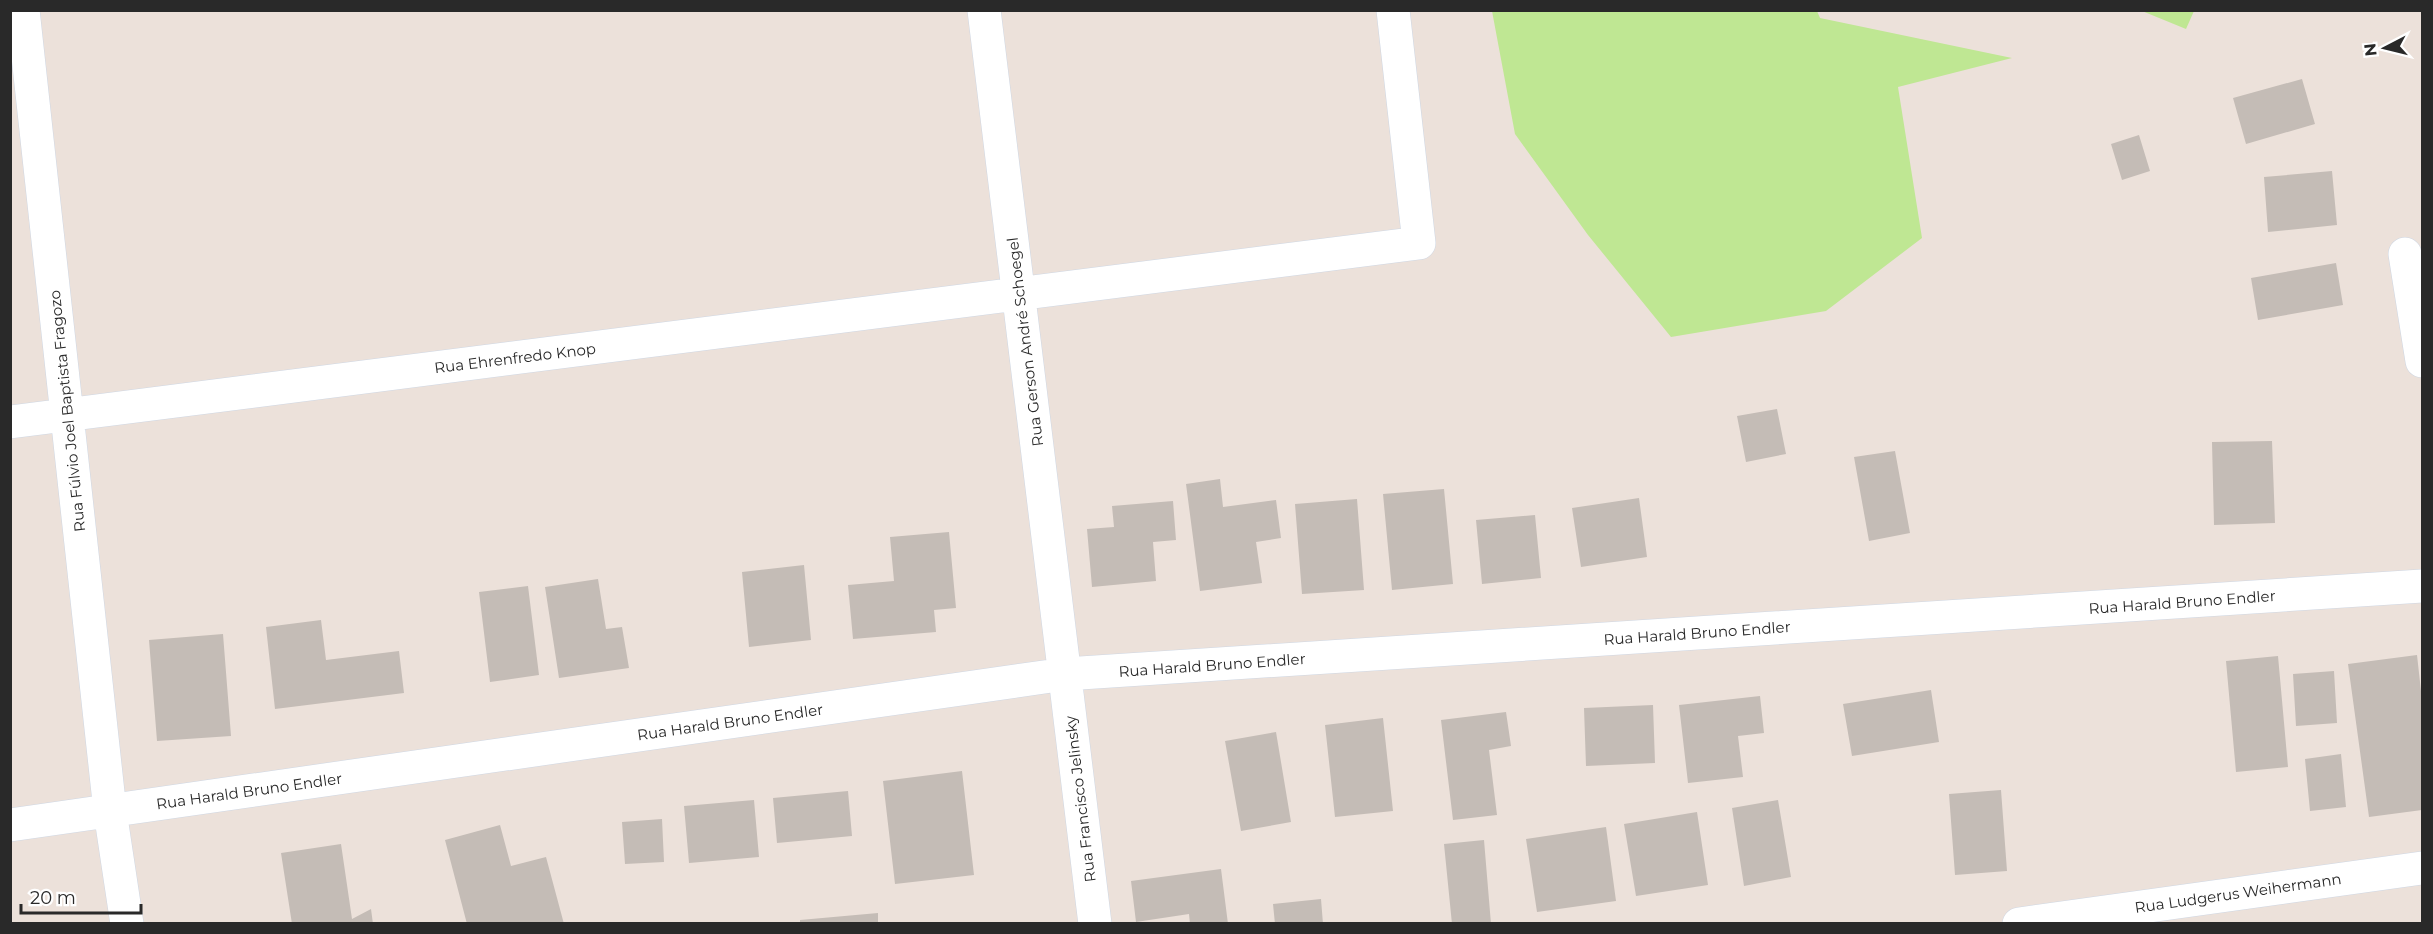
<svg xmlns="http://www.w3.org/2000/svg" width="2433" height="934" font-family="Montserrat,sans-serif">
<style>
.green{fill:#bfe793}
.building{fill:#c4bcb6}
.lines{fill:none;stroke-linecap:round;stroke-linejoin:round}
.minor-casing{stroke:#cfd7e3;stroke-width:34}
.minor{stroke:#fff;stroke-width:33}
.labels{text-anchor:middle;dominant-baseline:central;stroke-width:4.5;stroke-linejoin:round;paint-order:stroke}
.street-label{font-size:15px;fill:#292929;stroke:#fff}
</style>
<rect width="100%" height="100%" fill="#ece1da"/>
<path class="green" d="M 1492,11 L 1817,11 L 1820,18 L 2012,58 L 1898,87 L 1922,238 L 1826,311 L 1671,337 L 1588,235 L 1515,134 Z
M 2142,11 L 2194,11 L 2186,29 Z"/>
<path class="building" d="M 2302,79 L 2315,124 L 2246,144 L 2233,98 Z
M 2139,135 L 2150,171 L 2122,180 L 2111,144 Z
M 2332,171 L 2337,225 L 2268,232 L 2264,177 Z
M 2336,263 L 2343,305 L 2258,320 L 2251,278 Z
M 1777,409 L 1786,454 L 1746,462 L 1737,416 Z
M 2272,441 L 2275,523 L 2214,525 L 2212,442 Z
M 1895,451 L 1910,533 L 1869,541 L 1854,457 Z
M 1220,479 L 1223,507 L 1276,500 L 1281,538 L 1256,542 L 1262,583 L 1200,591 L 1186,484 Z
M 1444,489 L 1453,584 L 1392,590 L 1383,494 Z
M 1639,498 L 1647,557 L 1581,567 L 1572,508 Z
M 1357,499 L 1364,590 L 1302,594 L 1295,504 Z
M 1173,501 L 1176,540 L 1153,542 L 1156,581 L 1092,587 L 1087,529 L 1114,527 L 1112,506 Z
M 1535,515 L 1541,578 L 1482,584 L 1476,520 Z
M 949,532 L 956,608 L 934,610 L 936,632 L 853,639 L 848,585 L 894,581 L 890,537 Z
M 804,565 L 811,640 L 749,647 L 742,572 Z
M 598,579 L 606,629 L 622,627 L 629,668 L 559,678 L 545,587 Z
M 528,586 L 539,675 L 490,682 L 479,592 Z
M 321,620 L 326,660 L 399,651 L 404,693 L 275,709 L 266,627 Z
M 223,634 L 231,736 L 157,741 L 149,640 Z
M 2417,655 L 2422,700 L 2422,810 L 2369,817 L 2348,664 Z
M 2278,656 L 2288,767 L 2236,772 L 2226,661 Z
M 2334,671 L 2337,723 L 2296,726 L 2293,674 Z
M 1931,690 L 1939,742 L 1852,756 L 1843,704 Z
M 1760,696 L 1764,733 L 1738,736 L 1743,777 L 1688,783 L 1679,705 Z
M 1653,705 L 1655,763 L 1586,766 L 1584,708 Z
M 1506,712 L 1511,746 L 1489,750 L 1497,815 L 1453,820 L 1441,720 Z
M 1383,718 L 1393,811 L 1335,817 L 1325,725 Z
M 1276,732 L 1291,822 L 1241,831 L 1225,741 Z
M 2341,754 L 2346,807 L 2310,811 L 2305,759 Z
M 962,771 L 974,875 L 895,884 L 883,781 Z
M 2001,790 L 2007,871 L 1955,875 L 1949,794 Z
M 848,791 L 852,836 L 777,843 L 773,798 Z
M 754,800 L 759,857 L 689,863 L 684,806 Z
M 1778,800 L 1791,877 L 1744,886 L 1732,808 Z
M 1697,812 L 1708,885 L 1636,896 L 1624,824 Z
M 662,819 L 664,862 L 625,864 L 622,822 Z
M 500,825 L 511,866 L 546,857 L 564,924 L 467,924 L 445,840 Z
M 1606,827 L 1616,901 L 1537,912 L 1526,839 Z
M 1484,840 L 1491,924 L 1452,924 L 1444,844 Z
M 341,844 L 352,919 L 371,909 L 373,924 L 292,924 L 281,853 Z
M 1221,869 L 1228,924 L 1190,924 L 1189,914 L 1136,922 L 1131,881 Z
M 1321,899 L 1323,924 L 1275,924 L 1273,904 Z
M 878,913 L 878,924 L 800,924 L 800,920 Z"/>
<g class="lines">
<defs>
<path id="minor" d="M 23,10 L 110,811 L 127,924
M 984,10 L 1095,924
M 2405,254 L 2422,361
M 10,422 L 1419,243 L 1393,10
M 10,825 L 1065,674 L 2422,586
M 2019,924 L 2422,868"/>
</defs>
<use href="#minor" class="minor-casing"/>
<use href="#minor" class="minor"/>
</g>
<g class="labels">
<g class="street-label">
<text transform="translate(1025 342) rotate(-97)">Rua Gerson André Schoegel</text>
<text transform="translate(515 358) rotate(-7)">Rua Ehrenfredo Knop</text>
<text transform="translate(67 411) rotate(-96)">Rua Fúlvio Joel Baptista Fragozo</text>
<text transform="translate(2182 602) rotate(-4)">Rua Harald Bruno Endler</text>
<text transform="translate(1697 633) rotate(-4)">Rua Harald Bruno Endler</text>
<text transform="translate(1212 665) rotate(-4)">Rua Harald Bruno Endler</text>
<text transform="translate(730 722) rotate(-8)">Rua Harald Bruno Endler</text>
<text transform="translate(249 791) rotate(-8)">Rua Harald Bruno Endler</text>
<text transform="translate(1080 799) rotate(-97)">Rua Francisco Jelinsky</text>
<text transform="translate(2238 893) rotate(-8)">Rua Ludgerus Weihermann</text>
</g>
</g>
<rect width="2433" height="934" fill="none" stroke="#292929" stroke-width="24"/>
<g transform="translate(2385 48) rotate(263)" stroke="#ffffff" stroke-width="4.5" paint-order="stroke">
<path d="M0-4.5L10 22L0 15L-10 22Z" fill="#292929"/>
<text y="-9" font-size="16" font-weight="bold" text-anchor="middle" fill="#292929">N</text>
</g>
<path d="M21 904v9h120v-9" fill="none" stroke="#292929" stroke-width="3"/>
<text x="30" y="904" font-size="18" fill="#292929" stroke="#ffffff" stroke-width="4.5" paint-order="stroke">20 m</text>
</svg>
